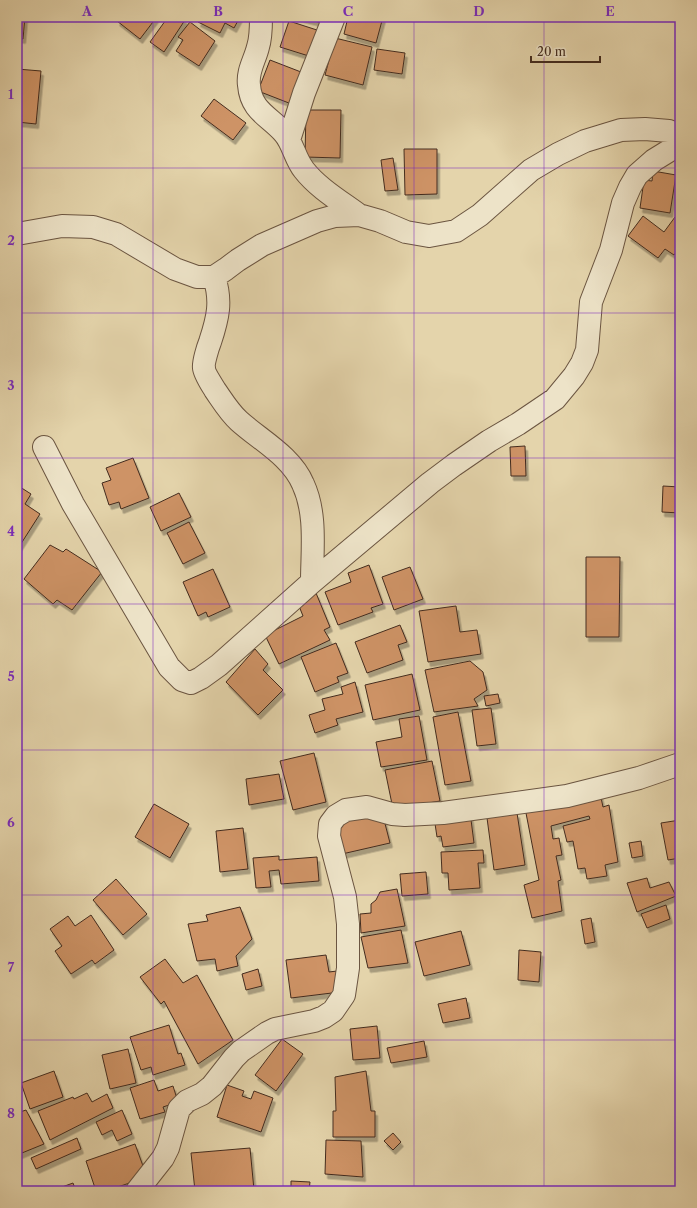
<svg xmlns="http://www.w3.org/2000/svg" width="697" height="1208" font-family="'Libre Caslon Text',serif">
<style>
.building{fill:#ce9366;stroke:#432b1e;filter:url(#shadow)}
.lines{fill:none;stroke-linecap:round;stroke-linejoin:round}
.minor-casing{stroke:#6b5541;stroke-width:24}
.minor{stroke:#ede3c8;stroke-width:22}
.grid{fill:none;stroke:#7b2cbf;stroke-width:1;stroke-opacity:0.55}
.neatline{fill:none;stroke:#7b2cbf;stroke-width:1.5}
.grid-label{font-size:13px;text-anchor:middle;font-weight:bold;fill:#7b2cbf}
</style>
<defs>
<filter id="shadow"><feDropShadow dx="2.5" dy="4.5" stdDeviation="0" flood-color="#0004"/></filter>
</defs>
<rect width="100%" height="100%" fill="#e4d4ab"/>
<filter id="stains"><feTurbulence type="fractalNoise" baseFrequency=".005" numOctaves="4"/><feColorMatrix values="0 0 0 0 .2 0 0 0 0 .09 0 0 0 0 .02 0 0 0 .5 -.17"/></filter>
<radialGradient id="worn" r=".72"><stop offset=".6" stop-color="#630" stop-opacity="0"/><stop offset="1" stop-color="#630" stop-opacity=".3"/></radialGradient>
<path class="building" d="M 17,17 L 25,17 L 23,39 L 17,38 Z
M 120,17 L 154,17 L 156,18 L 140,39 L 117,21 Z
M 168,17 L 181,17 L 185,20 L 164,52 L 150,42 Z
M 201,17 L 240,17 L 234,28 L 225,23 L 220,33 L 198,22 Z
M 298,17 L 327,17 L 326,24 Z
M 348,17 L 383,17 L 376,43 L 344,34 Z
M 289,21 L 320,31 L 312,57 L 280,47 Z
M 190,22 L 215,41 L 199,66 L 176,51 L 183,40 L 178,37 Z
M 335,38 L 372,47 L 363,85 L 325,75 Z
M 377,49 L 405,53 L 402,74 L 374,70 Z
M 270,60 L 301,72 L 294,105 L 258,91 Z
M 17,69 L 41,71 L 36,124 L 17,122 Z
M 214,99 L 246,123 L 233,140 L 201,116 Z
M 306,110 L 341,110 L 340,158 L 305,157 Z
M 404,149 L 437,149 L 437,194 L 405,195 Z
M 393,158 L 398,190 L 385,191 L 381,160 Z
M 653,171 L 676,175 L 670,213 L 640,208 L 644,180 L 652,181 Z
M 643,216 L 664,232 L 675,217 L 680,221 L 680,247 L 674,255 L 665,249 L 658,258 L 628,236 Z
M 525,446 L 526,476 L 511,476 L 510,447 Z
M 133,458 L 149,498 L 121,509 L 119,502 L 109,505 L 102,483 L 111,480 L 106,468 Z
M 17,485 L 31,494 L 25,504 L 40,514 L 17,550 Z
M 663,486 L 680,487 L 680,513 L 662,512 Z
M 179,493 L 191,517 L 161,531 L 150,507 Z
M 189,522 L 205,553 L 183,564 L 167,533 Z
M 50,545 L 63,552 L 66,549 L 102,572 L 72,610 L 57,600 L 53,604 L 24,579 Z
M 586,557 L 620,557 L 619,637 L 586,637 Z
M 369,565 L 383,604 L 371,608 L 373,612 L 338,625 L 325,592 L 351,582 L 348,573 Z
M 410,567 L 423,599 L 394,610 L 382,577 Z
M 213,569 L 230,607 L 208,617 L 206,612 L 198,616 L 183,582 Z
M 316,593 L 330,627 L 324,630 L 330,640 L 279,664 L 265,635 L 303,616 L 297,601 Z
M 456,606 L 460,632 L 477,630 L 481,654 L 428,662 L 419,611 Z
M 400,625 L 407,642 L 398,645 L 403,660 L 367,673 L 355,642 Z
M 336,643 L 348,673 L 337,677 L 339,682 L 315,692 L 301,657 Z
M 255,649 L 268,664 L 263,670 L 283,690 L 258,715 L 226,682 Z
M 470,661 L 483,672 L 487,690 L 474,699 L 478,706 L 434,712 L 425,670 Z
M 412,674 L 420,710 L 373,720 L 365,685 Z
M 355,682 L 363,712 L 336,719 L 338,725 L 315,733 L 309,715 L 325,710 L 322,699 L 343,694 L 341,687 Z
M 498,694 L 500,703 L 486,706 L 484,696 Z
M 491,708 L 496,744 L 477,746 L 472,710 Z
M 458,712 L 471,781 L 445,785 L 433,717 Z
M 419,716 L 427,760 L 381,767 L 376,742 L 402,737 L 399,719 Z
M 314,753 L 326,802 L 293,810 L 280,761 Z
M 432,761 L 440,801 L 393,809 L 385,770 Z
M 279,774 L 284,799 L 249,805 L 246,779 Z
M 600,793 L 603,807 L 609,805 L 618,862 L 605,865 L 607,876 L 587,879 L 585,868 L 578,869 L 573,841 L 567,842 L 563,826 L 590,819 L 589,816 L 551,826 L 553,839 L 559,838 L 562,855 L 556,856 L 561,880 L 558,881 L 562,911 L 532,918 L 524,885 L 539,880 L 525,808 Z
M 154,804 L 189,824 L 170,858 L 135,837 Z
M 382,812 L 390,843 L 342,854 L 334,821 Z
M 470,812 L 474,843 L 443,847 L 441,836 L 437,837 L 434,817 Z
M 517,813 L 525,865 L 494,870 L 487,818 Z
M 680,820 L 680,858 L 668,860 L 661,823 Z
M 243,828 L 248,869 L 220,872 L 216,831 Z
M 641,841 L 643,856 L 632,858 L 629,843 Z
M 483,850 L 484,863 L 478,863 L 480,888 L 449,890 L 448,873 L 442,873 L 441,852 Z
M 279,856 L 279,860 L 317,857 L 319,881 L 281,884 L 279,870 L 269,871 L 271,887 L 256,888 L 253,858 Z
M 426,872 L 428,894 L 402,896 L 400,874 Z
M 647,878 L 650,888 L 669,882 L 676,896 L 637,912 L 627,883 Z
M 116,879 L 147,914 L 123,935 L 93,900 Z
M 397,889 L 405,926 L 361,933 L 360,914 L 371,913 L 371,904 L 376,900 L 380,892 Z
M 666,905 L 670,919 L 647,928 L 641,914 Z
M 240,907 L 252,939 L 236,956 L 238,966 L 217,971 L 215,959 L 197,961 L 188,924 L 208,921 L 206,915 Z
M 91,915 L 114,950 L 95,964 L 92,960 L 71,974 L 55,951 L 62,946 L 50,929 L 68,916 L 75,926 Z
M 591,918 L 595,942 L 585,944 L 581,920 Z
M 401,930 L 408,963 L 368,968 L 361,937 Z
M 461,931 L 470,965 L 424,976 L 415,942 Z
M 519,950 L 541,952 L 539,982 L 518,980 Z
M 326,955 L 329,972 L 337,971 L 340,992 L 291,998 L 286,960 Z
M 165,959 L 183,983 L 197,975 L 233,1040 L 198,1064 L 164,1001 L 161,1004 L 140,977 Z
M 258,969 L 262,986 L 246,990 L 242,974 Z
M 466,998 L 470,1018 L 443,1023 L 438,1004 Z
M 169,1025 L 178,1054 L 181,1053 L 185,1065 L 153,1075 L 151,1067 L 141,1070 L 130,1037 Z
M 377,1026 L 380,1058 L 353,1060 L 350,1029 Z
M 282,1039 L 303,1054 L 276,1091 L 255,1075 Z
M 424,1041 L 427,1057 L 391,1063 L 387,1048 Z
M 128,1049 L 136,1083 L 110,1089 L 102,1055 Z
M 54,1071 L 63,1097 L 30,1109 L 21,1083 Z
M 366,1071 L 371,1111 L 375,1111 L 375,1137 L 333,1137 L 333,1111 L 336,1111 L 335,1077 Z
M 154,1080 L 158,1091 L 173,1086 L 178,1102 L 163,1107 L 165,1112 L 140,1119 L 130,1088 Z
M 227,1085 L 244,1091 L 242,1096 L 251,1099 L 254,1091 L 273,1098 L 261,1132 L 217,1117 Z
M 87,1093 L 92,1102 L 107,1094 L 113,1108 L 50,1140 L 38,1111 L 73,1097 L 74,1099 Z
M 26,1110 L 44,1144 L 17,1155 L 17,1113 Z
M 122,1110 L 132,1134 L 117,1141 L 112,1130 L 102,1135 L 96,1122 Z
M 393,1133 L 401,1142 L 393,1150 L 384,1141 Z
M 77,1138 L 81,1149 L 36,1169 L 31,1158 Z
M 326,1140 L 361,1141 L 363,1177 L 325,1174 Z
M 135,1144 L 147,1177 L 106,1191 L 96,1191 L 86,1161 Z
M 250,1148 L 254,1190 L 195,1191 L 191,1153 Z
M 291,1181 L 310,1182 L 309,1191 L 291,1191 Z
M 73,1183 L 76,1191 L 51,1191 Z"/>
<g class="lines">
<defs>
<path id="minor" d="M 261,17 C 261,27 261,38 258,47 C 255,60 247,71 249,85 C 251,111 269,116 284,133 C 293,143 295,159 304,170 C 318,188 340,201 359,215
M 289,140 L 304,93 L 334,17
M 17,234 L 62,226 L 93,227 L 116,234 L 175,269 L 197,277 L 214,277 L 226,269 L 238,260 L 262,245 L 317,221 L 335,216 L 359,215 L 380,221 L 406,232 L 429,236 L 456,231 L 480,215 L 531,170 L 558,154 L 585,141 L 621,130 L 645,129 L 669,131 L 680,135
M 214,277 C 222,301 218,318 210,342 C 208,347 203,363 204,368 C 204,373 212,385 215,390 C 222,400 229,412 239,421 C 260,440 291,456 303,484 C 317,514 312,550 312,582
M 44,447 L 73,504 L 169,667 L 182,680 L 191,683 L 201,678 L 219,665 L 312,582 L 430,483 L 454,465 L 489,441 L 518,424 L 555,399 L 574,376 L 582,363 L 587,350 L 591,302 L 611,250 L 623,203 L 630,187 L 637,175 L 654,160 L 680,144
M 137,1191 L 163,1158 L 168,1148 L 179,1109 L 187,1101 L 202,1094 L 212,1086 L 234,1058 L 241,1051 L 267,1033 L 275,1029 L 314,1021 L 324,1017 L 333,1011 L 344,995 L 348,968 L 348,924 L 345,897 L 329,836 L 330,824 L 336,816 L 346,810 L 367,807 L 392,814 L 405,815 L 443,813 L 567,796 L 639,778 L 680,764"/>
</defs>
<use href="#minor" class="minor-casing"/>
<use href="#minor" class="minor"/>
</g>
<path class="grid" d="M 153,17 L 153,1191M 283,17 L 283,1191M 414,17 L 414,1191M 544,17 L 544,1191M 17,168 L 680,168M 17,313 L 680,313M 17,458 L 680,458M 17,604 L 680,604M 17,750 L 680,750M 17,895 L 680,895M 17,1040 L 680,1040"/>
<rect width="697" height="1208" fill="none" stroke="#e4d4ab" stroke-width="44"/>
<path d="M531 56v6h69v-6" fill="none" stroke="#432b1e" stroke-width="2"/>
<text x="537" y="56" font-size="12" fill="#432b1e" stroke="#ede3c8" stroke-width="3" paint-order="stroke">20 m</text>
<rect x="22" y="22" width="653" height="1164" class="neatline"/>
<g class="grid-label">
<text x="87" y="16">A</text>
<text x="218" y="16">B</text>
<text x="348" y="16">C</text>
<text x="479" y="16">D</text>
<text x="610" y="16">E</text>
<text x="11" y="99">1</text>
<text x="11" y="245">2</text>
<text x="11" y="390">3</text>
<text x="11" y="536">4</text>
<text x="11" y="681">5</text>
<text x="11" y="827">6</text>
<text x="11" y="972">7</text>
<text x="11" y="1118">8</text>
</g>
<rect width="100%" height="100%" filter="url(#stains)"/>
<rect width="100%" height="100%" fill="url(#worn)"/>
</svg>
